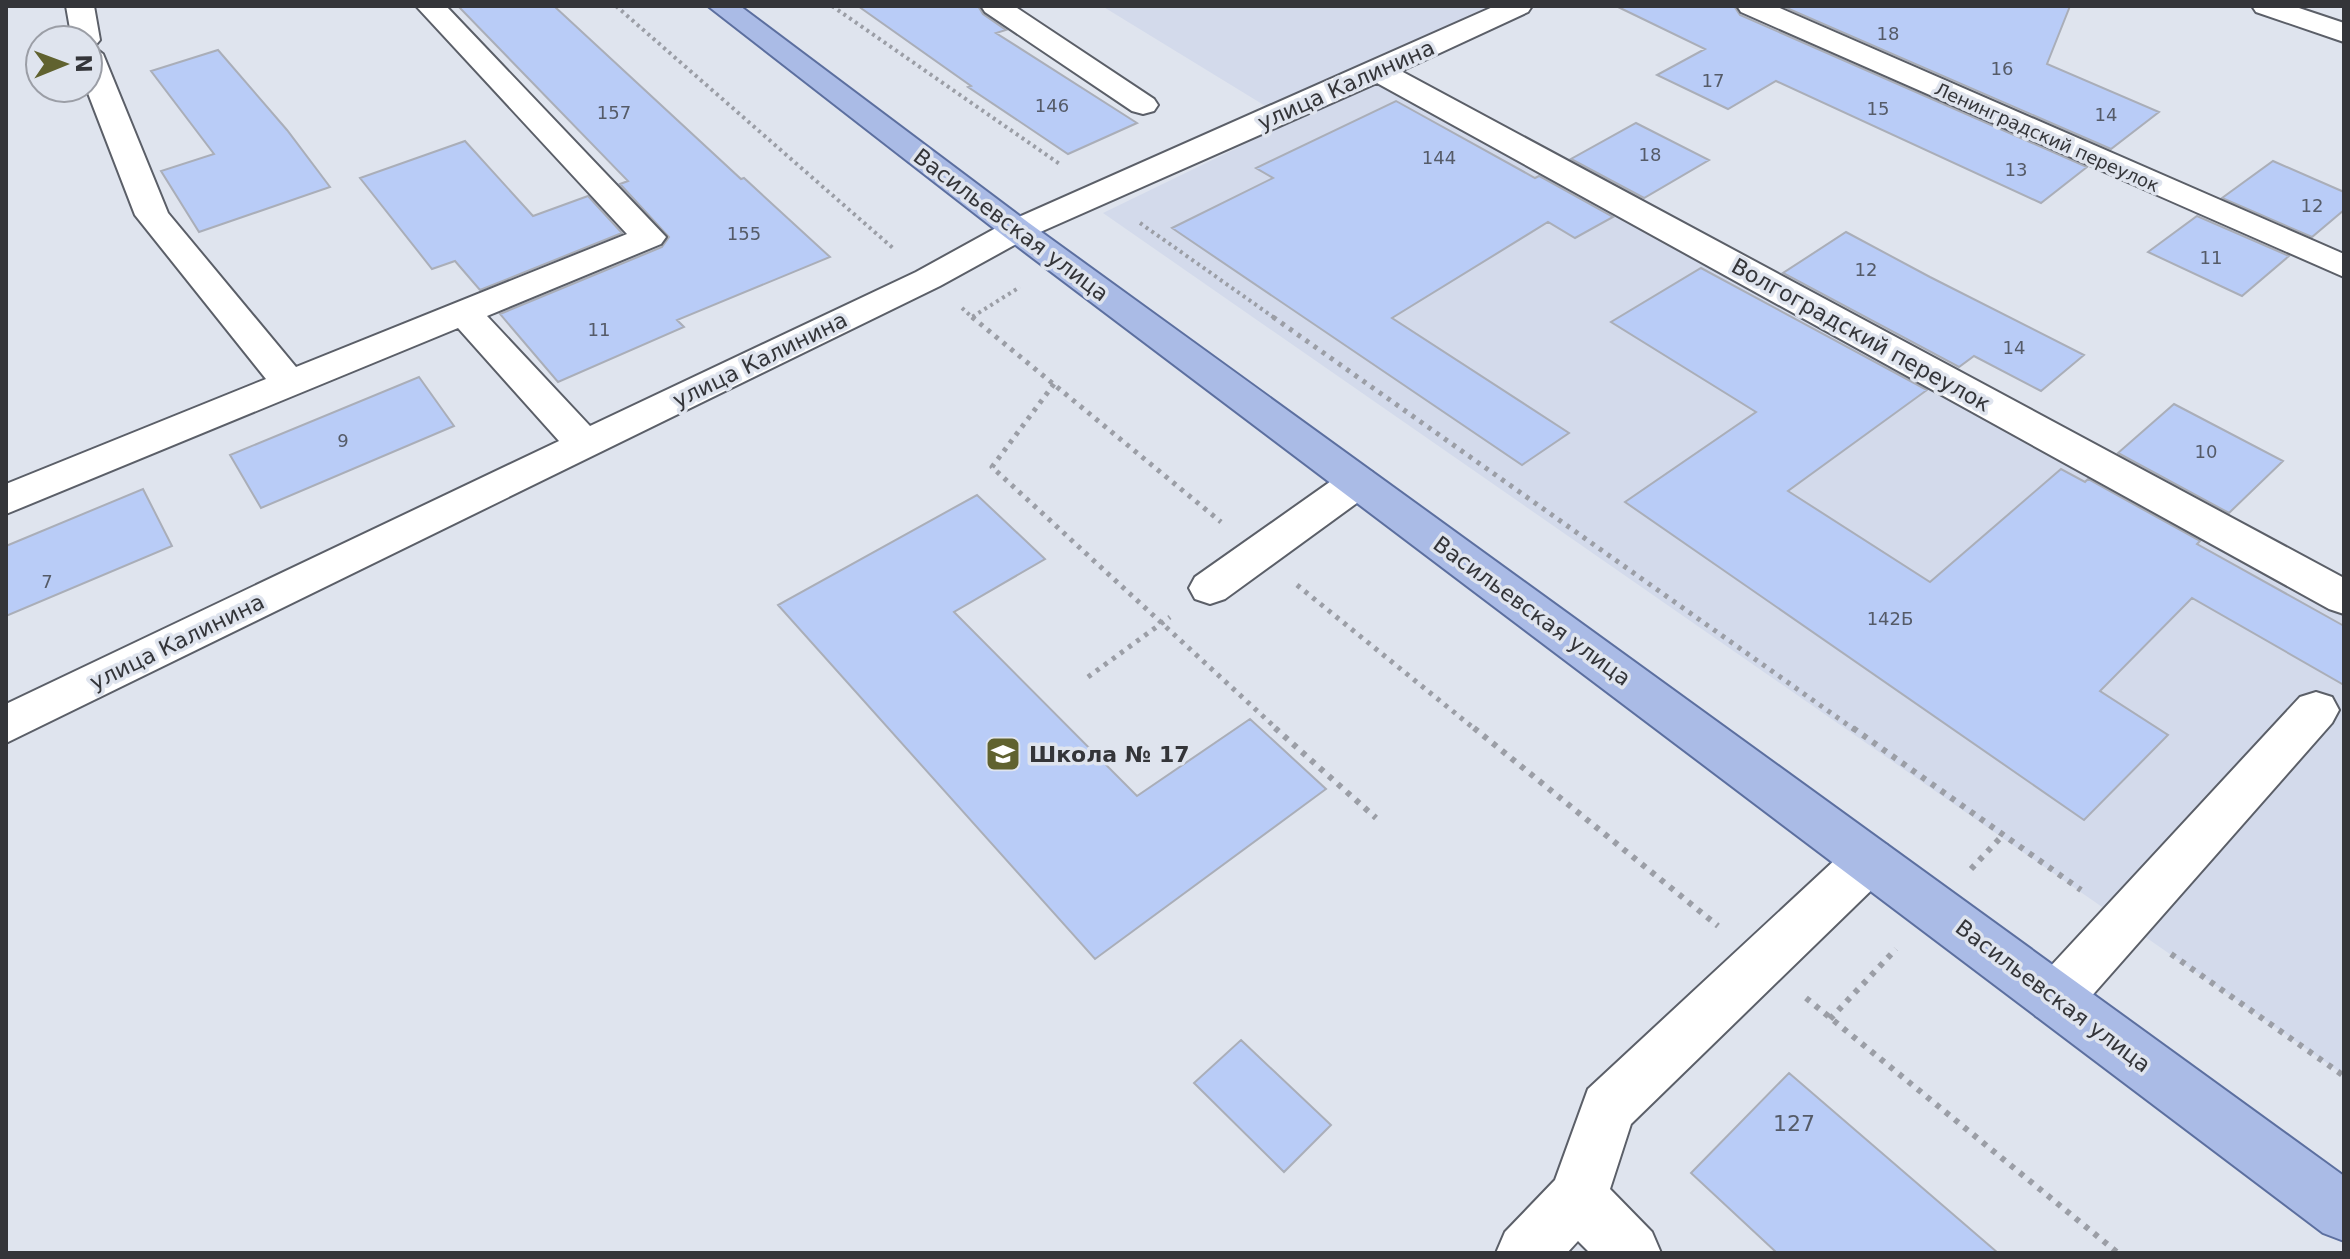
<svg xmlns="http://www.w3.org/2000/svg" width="2350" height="1259" font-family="'DejaVu Sans',sans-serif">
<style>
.built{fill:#d3daeb}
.building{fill:#b9ccf7;stroke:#aaaeb8;stroke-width:2}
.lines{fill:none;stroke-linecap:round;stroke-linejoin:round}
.minor-casing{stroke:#5b5f68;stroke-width:4}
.major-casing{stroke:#5c6f9f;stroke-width:4}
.path-far2{stroke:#9b9ea6;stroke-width:4;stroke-dasharray:3 4;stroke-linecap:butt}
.path-far1{stroke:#9b9ea6;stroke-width:5;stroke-dasharray:4 6;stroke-linecap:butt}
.path{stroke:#9b9ea6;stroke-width:6;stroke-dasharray:5 7;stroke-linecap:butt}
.minor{fill:#fff;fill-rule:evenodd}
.major{fill:#aabbe6;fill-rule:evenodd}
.labels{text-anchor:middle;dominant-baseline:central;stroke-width:7;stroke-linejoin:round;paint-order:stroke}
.number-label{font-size:18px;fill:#555b68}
.far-street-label{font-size:18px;fill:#343539;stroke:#dfe4ee}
.street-label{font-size:22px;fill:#343539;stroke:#dfe4ee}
.poi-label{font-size:22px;font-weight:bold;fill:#343539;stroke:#dfe4ee;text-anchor:start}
.near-number-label{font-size:22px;fill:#555b68}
</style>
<rect width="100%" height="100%" fill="#dfe4ee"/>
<path class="built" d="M 1102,6 L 1491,6 L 1267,107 Z
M 1377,80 L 2344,613 L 2344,1075 L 1103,213 Z"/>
<path class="building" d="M 458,6 L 554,6 L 741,179 L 744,178 L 830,257 L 677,320 L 684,327 L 558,382 L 500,314 L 662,247 L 669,237 L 620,184 L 628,181 Z
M 858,6 L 978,6 L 983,14 L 1006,30 L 996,33 L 1137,123 L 1068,154 L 968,87 L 971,86 Z
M 1616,6 L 1734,6 L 1740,15 L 2087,167 L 2041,203 L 1776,81 L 1728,109 L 1657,75 L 1705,49 Z
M 1782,6 L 2070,6 L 2047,64 L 2159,112 L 2111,149 Z
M 218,50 L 287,130 L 330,187 L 199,232 L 161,171 L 214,154 L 151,71 Z
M 1396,101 L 1535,178 L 1539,176 L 1613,217 L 1575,238 L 1548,222 L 1392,318 L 1569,433 L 1522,465 L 1172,228 L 1273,178 L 1256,168 Z
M 1636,123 L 1709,160 L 1644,198 L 1571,159 Z
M 465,141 L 533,216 L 588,196 L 622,233 L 480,290 L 455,261 L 432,269 L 360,178 Z
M 2273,161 L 2344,192 L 2344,210 L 2312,237 L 2222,198 Z
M 2197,216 L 2289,256 L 2242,296 L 2148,252 Z
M 1846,232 L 1930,277 L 2084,355 L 2041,391 L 1974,356 L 1959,367 L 1783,273 Z
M 1701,268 L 1927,390 L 1788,491 L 1930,582 L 2061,469 L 2085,482 L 2088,479 L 2200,541 L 2197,544 L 2344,626 L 2344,685 L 2192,598 L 2100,691 L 2168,735 L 2084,820 L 1625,502 L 1756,412 L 1611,322 Z
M 419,377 L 454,426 L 261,508 L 230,455 Z
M 2174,404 L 2283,461 L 2229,513 L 2118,453 Z
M 143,489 L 172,546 L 6,616 L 6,546 Z
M 977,495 L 1045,559 L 954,612 L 1137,796 L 1250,719 L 1326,789 L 1095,959 L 778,605 Z
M 1241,1040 L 1331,1125 L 1284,1172 L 1194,1083 Z
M 1789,1073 L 1998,1253 L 1777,1253 L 1691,1173 Z"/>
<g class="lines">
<defs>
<path id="minor" d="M 66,6 L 94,6 L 100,40 L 94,47 L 103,54 L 168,213 L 296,367 L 627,234 L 416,6 L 446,6 L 666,237 L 661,244 L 487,316 L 590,426 L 916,272 L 1005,223 L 1495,6 L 1532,6 L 1528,12 L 1401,71 L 2344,578 L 2344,614 L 2329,609 L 1377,83 L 1029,237 L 940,286 L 6,743 L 6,704 L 559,441 L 458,328 L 6,514 L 6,484 L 266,379 L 135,215 L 86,88 L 88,40 L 72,40 Z
M 981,6 L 1014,6 L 1154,99 L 1158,105 L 1154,111 L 1143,114 L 1132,111 L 985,12 Z
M 1737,6 L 1775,6 L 2344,254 L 2344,277 L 1741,12 Z
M 2252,6 L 2293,6 L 2344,23 L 2344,42 L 2256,12 Z
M 1358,468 L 1372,472 L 1378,482 L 1372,492 L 1225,599 L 1210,604 L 1195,599 L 1189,588 L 1195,577 L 1344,472 Z
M 2316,692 L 2332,697 L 2339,710 L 2332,723 L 2074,1016 L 2055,1023 L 2036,1016 L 2028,999 L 2036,982 L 2300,697 Z
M 1869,839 L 1887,845 L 1894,860 L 1887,875 L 1631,1124 L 1610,1189 L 1652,1232 L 1661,1253 L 1590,1253 L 1578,1241 L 1567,1253 L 1496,1253 L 1505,1232 L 1555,1180 L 1588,1089 L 1851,845 Z"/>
<path id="major" d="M 708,6 L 740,6 L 1029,223 L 2344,1176 L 2344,1241 L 2323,1233 L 1005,237 Z"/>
</defs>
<use href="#minor" class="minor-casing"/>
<use href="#major" class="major-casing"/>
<path class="path-far2" d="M 616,6 L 894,249
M 832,6 L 1061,165
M 1140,223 L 1276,319
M 962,308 L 972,317 L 1020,287
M 972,317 L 975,319"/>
<path class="path-far1" d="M 972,317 L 1221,522
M 1273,317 L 1855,730
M 1054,384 L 992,467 L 1278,730
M 1297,585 L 1476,730
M 1088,677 L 1170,617"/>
<path class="path" d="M 1275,728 L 1376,818
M 1474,728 L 1718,926
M 1853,728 L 2081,890
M 1971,869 L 2003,835
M 2171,954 L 2344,1076
M 1806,998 L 2118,1253
M 1830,1019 L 1896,949"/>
<use href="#minor" class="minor"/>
<use href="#major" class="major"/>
</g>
<defs>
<symbol id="school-square" viewBox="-11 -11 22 22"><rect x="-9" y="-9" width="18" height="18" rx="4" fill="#60622f" stroke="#dfe4ee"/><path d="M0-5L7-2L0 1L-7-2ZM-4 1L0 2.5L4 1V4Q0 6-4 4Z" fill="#fff"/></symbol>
</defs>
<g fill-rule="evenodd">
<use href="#school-square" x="983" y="734" width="40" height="40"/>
</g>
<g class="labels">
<g class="number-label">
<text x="1888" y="33">18</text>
<text x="2002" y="68">16</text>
<text x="1713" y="80">17</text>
<text x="1052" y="105">146</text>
<text x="1878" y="108">15</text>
<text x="614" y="112">157</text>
<text x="2106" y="114">14</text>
<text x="1650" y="154">18</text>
<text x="1439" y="157">144</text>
<text x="2016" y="169">13</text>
<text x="2312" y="205">12</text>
<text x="744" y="233">155</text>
<text x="2211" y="257">11</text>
<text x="1866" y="269">12</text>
<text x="599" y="329">11</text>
<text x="2014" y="347">14</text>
<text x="343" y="440">9</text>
<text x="2206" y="451">10</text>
<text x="47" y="581">7</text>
<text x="1890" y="618">142Б</text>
</g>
<g class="far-street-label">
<text transform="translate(2047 137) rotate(24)">Ленинградский переулок</text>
</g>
<g class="street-label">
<text transform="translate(1346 85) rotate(-24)">улица Калинина</text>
<text transform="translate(1011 225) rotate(37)">Васильевская улица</text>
<text transform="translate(1861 335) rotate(29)">Волгоградский переулок</text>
<text transform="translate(760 360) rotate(-26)">улица Калинина</text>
<text transform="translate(1532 611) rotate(36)">Васильевская улица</text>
<text transform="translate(177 642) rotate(-26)">улица Калинина</text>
<text transform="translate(2053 996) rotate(37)">Васильевская улица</text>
</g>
<g class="poi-label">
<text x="1029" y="754">Школа № 17</text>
</g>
<g class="near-number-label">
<text x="1794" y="1123">127</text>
</g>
</g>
<rect width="2350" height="1259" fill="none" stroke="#343539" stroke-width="16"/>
<g transform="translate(64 64) rotate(89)"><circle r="38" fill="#dfe4ee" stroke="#9b9ea6" stroke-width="2"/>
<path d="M0-6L14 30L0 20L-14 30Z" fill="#60622f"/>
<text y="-12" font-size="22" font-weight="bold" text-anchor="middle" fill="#343539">N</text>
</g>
</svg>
